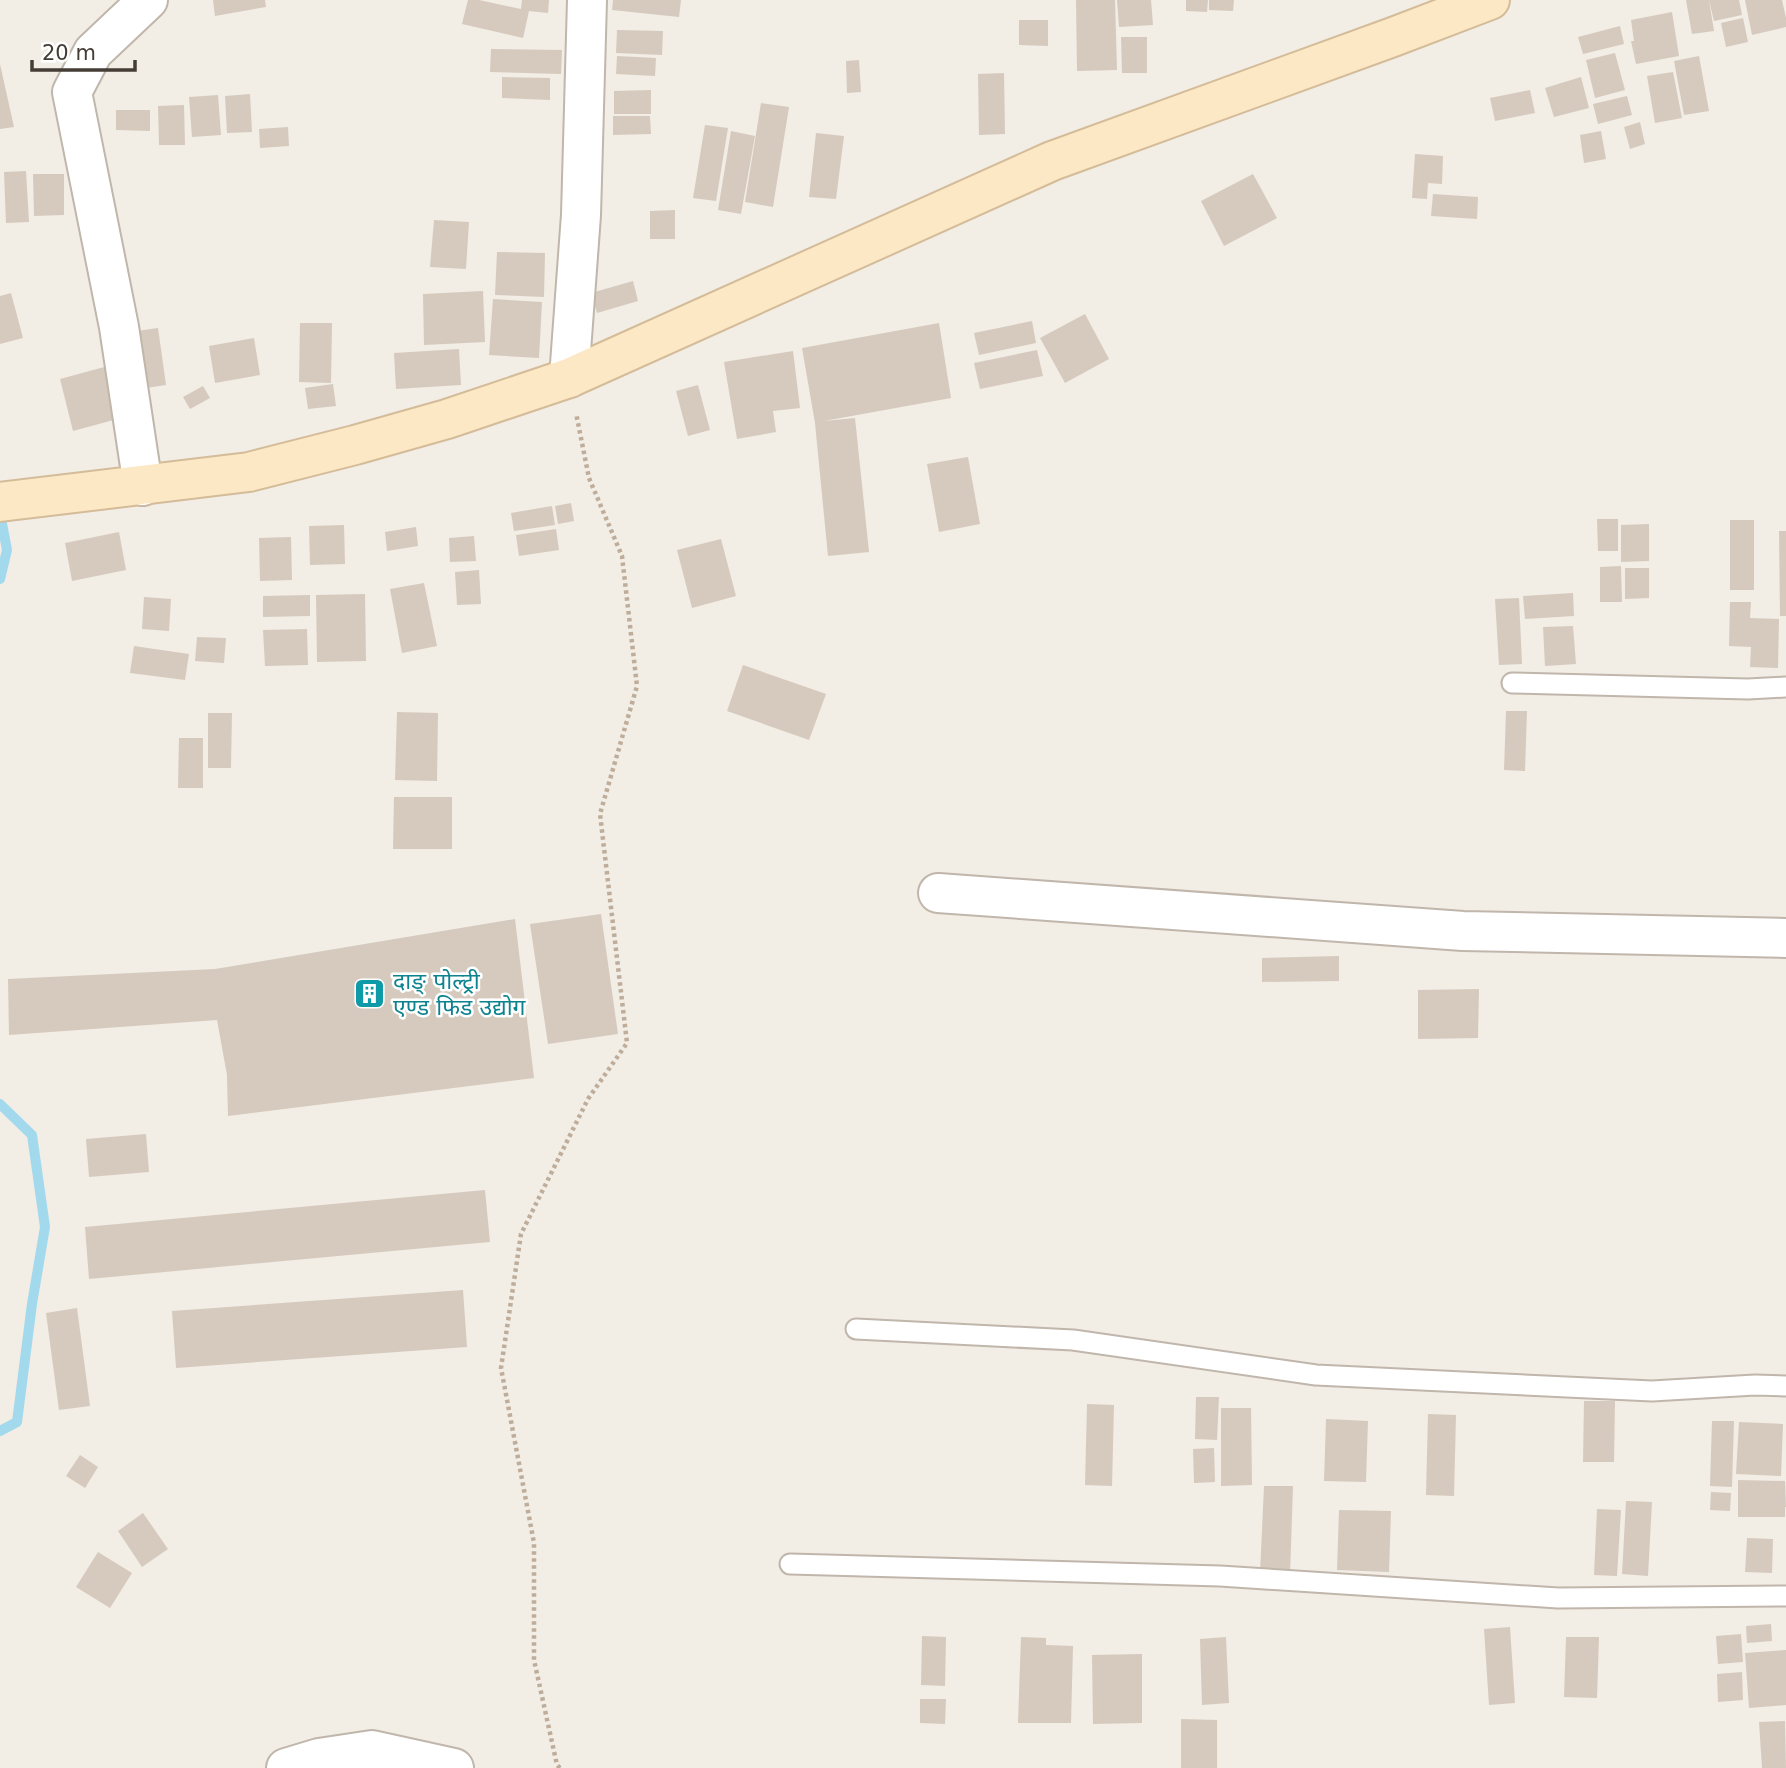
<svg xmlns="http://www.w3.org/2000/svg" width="1786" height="1768" font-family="'DejaVu Sans','Noto Sans Devanagari',sans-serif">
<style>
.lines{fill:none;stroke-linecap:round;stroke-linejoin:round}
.stream{stroke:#a3d9ed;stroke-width:10}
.building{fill:#d6cabe}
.service-casing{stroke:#c0b6ab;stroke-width:23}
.minor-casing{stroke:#c0b6ab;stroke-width:42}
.secondary-casing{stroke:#d4bc99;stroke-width:42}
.path{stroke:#bead9a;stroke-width:4.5;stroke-dasharray:3.5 3.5;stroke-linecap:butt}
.service{stroke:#fff;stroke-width:19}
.minor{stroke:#fff;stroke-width:38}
.secondary{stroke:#fce8c5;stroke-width:38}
.labels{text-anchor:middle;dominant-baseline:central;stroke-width:5;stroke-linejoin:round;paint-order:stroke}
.culture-label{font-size:23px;fill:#0d838f;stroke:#fff;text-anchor:start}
</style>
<rect width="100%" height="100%" fill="#f2ede5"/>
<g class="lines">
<path class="stream" d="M 0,513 L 7,550 L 0,579
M 0,1104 L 32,1135 L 45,1227 L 32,1304 L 17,1422 L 0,1431"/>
</g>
<path class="building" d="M 213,0 L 265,0 L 266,7 L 215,16 Z
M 468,0 L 479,0 L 521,9 L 522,0 L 549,0 L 548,13 L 529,11 L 523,38 L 462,24 Z
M 613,0 L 681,0 L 679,17 L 612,10 Z
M 1076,0 L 1115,0 L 1117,70 L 1077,71 Z
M 1117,0 L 1151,0 L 1153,25 L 1119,27 Z
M 1186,0 L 1208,0 L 1207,12 L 1186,11 Z
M 1209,0 L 1234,0 L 1233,11 L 1209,10 Z
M 1686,0 L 1709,0 L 1714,31 L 1692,34 Z
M 1709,0 L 1739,0 L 1742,15 L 1714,21 Z
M 1745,0 L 1782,0 L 1786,18 L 1786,27 L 1752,35 Z
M 1672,12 L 1679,56 L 1636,64 L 1631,41 L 1634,41 L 1631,20 Z
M 1743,18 L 1748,42 L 1726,47 L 1721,23 Z
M 1019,20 L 1048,20 L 1048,46 L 1019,45 Z
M 1620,26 L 1624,44 L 1583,54 L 1578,37 Z
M 617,30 L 663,31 L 662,55 L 616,53 Z
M 1121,37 L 1147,37 L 1147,73 L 1122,73 Z
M 491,49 L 562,50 L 561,74 L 490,72 Z
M 1615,53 L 1625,90 L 1595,98 L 1586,60 Z
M 617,56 L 656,58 L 655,76 L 616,74 Z
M 1699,56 L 1709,111 L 1684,115 L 1674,61 Z
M 859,60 L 861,92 L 847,93 L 846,61 Z
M 0,64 L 14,127 L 0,129 Z
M 1673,72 L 1682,118 L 1655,123 L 1647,76 Z
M 1004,73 L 1005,134 L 979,135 L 978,74 Z
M 502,77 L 550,78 L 550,100 L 502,98 Z
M 1581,77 L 1589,108 L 1554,117 L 1545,88 Z
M 651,90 L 651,114 L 614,114 L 614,91 Z
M 1530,90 L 1535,113 L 1495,121 L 1490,98 Z
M 250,94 L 252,132 L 227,133 L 225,96 Z
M 218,95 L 221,135 L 192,137 L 189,97 Z
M 1627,96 L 1632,115 L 1598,124 L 1593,104 Z
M 761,103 L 789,107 L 773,207 L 745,202 Z
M 184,105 L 185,145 L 159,145 L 158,106 Z
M 116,110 L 150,110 L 150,131 L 116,130 Z
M 613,116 L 650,116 L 651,134 L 613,135 Z
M 1640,122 L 1645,144 L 1630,149 L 1624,127 Z
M 705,125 L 728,128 L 716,201 L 693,198 Z
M 288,127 L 289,146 L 260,148 L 259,129 Z
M 731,131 L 755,136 L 741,214 L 718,210 Z
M 1601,131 L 1606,159 L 1584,163 L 1580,135 Z
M 816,133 L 844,136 L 836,199 L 809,197 Z
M 1415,154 L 1443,156 L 1442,184 L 1428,183 L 1427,199 L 1412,198 Z
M 26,171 L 29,222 L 6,223 L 4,172 Z
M 33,174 L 64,174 L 64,215 L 34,216 Z
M 1253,174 L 1277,218 L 1224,246 L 1201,201 Z
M 1433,194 L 1478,197 L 1477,219 L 1431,216 Z
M 675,210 L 675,239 L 650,239 L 650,211 Z
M 434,220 L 469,222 L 466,269 L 430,267 Z
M 497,252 L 545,253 L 544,297 L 495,295 Z
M 633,281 L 638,301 L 597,313 L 591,293 Z
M 483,291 L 485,342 L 424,345 L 423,294 Z
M 11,293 L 23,338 L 0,344 L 0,296 Z
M 493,299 L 542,302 L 539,358 L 489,355 Z
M 1085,314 L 1109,359 L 1065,383 L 1040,338 Z
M 1032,321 L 1036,343 L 979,355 L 974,333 Z
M 300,323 L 332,323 L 331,383 L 299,382 Z
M 939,323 L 951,398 L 824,421 L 855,418 L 869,552 L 828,556 L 815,423 L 802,348 Z
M 158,328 L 166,385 L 146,388 L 137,331 Z
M 254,338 L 260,375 L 215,383 L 209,346 Z
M 459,349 L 461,385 L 396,389 L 394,353 Z
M 1037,350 L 1043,376 L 980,389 L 974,363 Z
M 793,351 L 800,408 L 773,411 L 776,432 L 737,439 L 724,362 Z
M 108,366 L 121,418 L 73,431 L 60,379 Z
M 333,384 L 336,406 L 308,409 L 305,388 Z
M 698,385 L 710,430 L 688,436 L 676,391 Z
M 203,386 L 210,398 L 190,409 L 183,397 Z
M 968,457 L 980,524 L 939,532 L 927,464 Z
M 571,503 L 574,521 L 558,524 L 555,506 Z
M 552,506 L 555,525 L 514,531 L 511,513 Z
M 1597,519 L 1618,519 L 1618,551 L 1598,551 Z
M 1730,520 L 1754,520 L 1754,590 L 1730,590 Z
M 1649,524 L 1649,561 L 1621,562 L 1621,525 Z
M 344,525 L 345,564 L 310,565 L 309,526 Z
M 416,527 L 418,546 L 387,551 L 385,532 Z
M 556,529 L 559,550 L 519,556 L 516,535 Z
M 1779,531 L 1786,531 L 1786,616 L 1780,616 Z
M 119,532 L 126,570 L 72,581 L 65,543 Z
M 474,536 L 476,561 L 450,562 L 449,538 Z
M 291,537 L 292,580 L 260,581 L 259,538 Z
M 721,539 L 736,596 L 692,608 L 677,550 Z
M 1621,566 L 1622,602 L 1600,602 L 1600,567 Z
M 1625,568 L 1649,568 L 1649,598 L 1625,599 Z
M 479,570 L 481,604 L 457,605 L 455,572 Z
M 424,583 L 437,646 L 402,653 L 390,589 Z
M 1573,593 L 1574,616 L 1525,619 L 1523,596 Z
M 365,594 L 366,661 L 317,662 L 316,595 Z
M 310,595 L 310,616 L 263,617 L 263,596 Z
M 144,597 L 171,599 L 169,631 L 142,629 Z
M 1519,598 L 1522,664 L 1499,665 L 1495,599 Z
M 1730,602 L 1751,602 L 1750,618 L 1779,619 L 1778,668 L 1750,667 L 1751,647 L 1729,646 Z
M 1573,626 L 1576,664 L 1545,666 L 1543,627 Z
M 307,629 L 308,665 L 265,666 L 263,630 Z
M 197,637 L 226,638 L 224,663 L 195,661 Z
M 134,646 L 189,654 L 185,680 L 130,673 Z
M 743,665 L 826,694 L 809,740 L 727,711 Z
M 1506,711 L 1527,711 L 1525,771 L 1504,770 Z
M 397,712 L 438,713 L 437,781 L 395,780 Z
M 208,713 L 232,713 L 231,768 L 208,768 Z
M 179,738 L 203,738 L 203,788 L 178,788 Z
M 394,797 L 452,797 L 452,849 L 393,849 Z
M 601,914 L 618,1034 L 548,1044 L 530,924 Z
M 515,919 L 534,1078 L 228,1116 L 227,1075 L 217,1020 L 9,1035 L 8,979 L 215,969 Z
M 1339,956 L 1339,981 L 1262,982 L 1262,958 Z
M 1479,989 L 1478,1038 L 1418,1039 L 1418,990 Z
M 146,1134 L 149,1172 L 89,1177 L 86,1139 Z
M 485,1190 L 490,1242 L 89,1279 L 85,1227 Z
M 463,1290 L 467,1347 L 176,1368 L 172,1311 Z
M 77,1308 L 90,1406 L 59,1410 L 46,1313 Z
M 1196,1397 L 1219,1397 L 1217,1440 L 1195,1439 Z
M 1584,1401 L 1615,1401 L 1614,1462 L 1583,1462 Z
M 1087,1404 L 1114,1405 L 1112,1486 L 1085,1485 Z
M 1221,1408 L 1251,1408 L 1252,1485 L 1221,1486 Z
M 1428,1414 L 1456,1415 L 1454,1496 L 1426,1495 Z
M 1326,1419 L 1368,1421 L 1366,1482 L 1324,1481 Z
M 1712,1421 L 1734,1421 L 1732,1487 L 1710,1486 Z
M 1739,1422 L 1783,1424 L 1781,1476 L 1736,1474 Z
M 1214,1448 L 1215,1482 L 1194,1483 L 1193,1449 Z
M 80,1455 L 98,1467 L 85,1488 L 66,1476 Z
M 1738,1480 L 1785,1481 L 1786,1507 L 1785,1507 L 1785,1517 L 1738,1517 Z
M 1264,1486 L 1293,1486 L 1290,1575 L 1260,1574 Z
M 1711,1492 L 1731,1493 L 1730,1511 L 1710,1510 Z
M 1626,1501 L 1652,1502 L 1648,1576 L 1622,1574 Z
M 1597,1509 L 1621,1510 L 1617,1576 L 1594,1575 Z
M 1339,1510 L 1391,1511 L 1389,1572 L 1337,1570 Z
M 143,1513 L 168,1549 L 142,1567 L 118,1531 Z
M 1747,1538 L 1773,1539 L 1772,1573 L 1745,1572 Z
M 98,1552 L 132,1573 L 110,1608 L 76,1587 Z
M 1771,1624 L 1772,1641 L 1747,1643 L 1746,1626 Z
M 1510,1627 L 1515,1703 L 1489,1705 L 1484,1629 Z
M 1741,1634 L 1743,1662 L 1718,1664 L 1716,1636 Z
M 922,1636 L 946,1637 L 945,1686 L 921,1685 Z
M 1021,1637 L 1046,1638 L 1046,1645 L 1073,1646 L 1071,1723 L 1018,1723 Z
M 1226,1637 L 1229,1703 L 1202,1705 L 1200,1639 Z
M 1566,1637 L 1599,1637 L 1597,1698 L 1564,1697 Z
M 1786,1650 L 1786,1705 L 1749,1708 L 1745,1653 Z
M 1142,1654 L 1142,1723 L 1093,1724 L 1092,1655 Z
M 1742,1672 L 1743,1700 L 1718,1702 L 1717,1674 Z
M 920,1699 L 946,1699 L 945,1724 L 920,1723 Z
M 1181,1719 L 1217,1720 L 1217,1768 L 1181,1768 Z
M 1785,1721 L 1786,1768 L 1762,1768 L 1759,1722 Z"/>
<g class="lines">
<defs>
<path id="service" d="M 1512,683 L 1748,689 L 1786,687
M 856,1329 L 1073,1340 L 1316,1375 L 1652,1391 L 1755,1385 L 1786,1386
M 790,1564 L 1220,1576 L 1558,1598 L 1786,1596"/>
<path id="minor" d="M 569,378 L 581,215 L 587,0
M 143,486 L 119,327 L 72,92 L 93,52 L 148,0
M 938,893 L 1463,931 L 1786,938
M 286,1768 L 319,1758 L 372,1750 L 454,1768"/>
<path id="secondary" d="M 0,502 L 249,472 L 355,445 L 447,419 L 569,378 L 1052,161 L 1393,37 L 1490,0"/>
</defs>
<use href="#service" class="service-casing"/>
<use href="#minor" class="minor-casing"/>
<use href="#secondary" class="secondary-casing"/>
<path class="path" d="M 560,1768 L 557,1765 L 534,1660 L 534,1543 L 501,1368 L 521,1234 L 588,1099 L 627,1043 L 600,814 L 637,686 L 622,556 L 589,478 L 576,413"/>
<use href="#service" class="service"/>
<use href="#minor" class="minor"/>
<use href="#secondary" class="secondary"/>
</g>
<defs>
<symbol id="building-square" viewBox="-11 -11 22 22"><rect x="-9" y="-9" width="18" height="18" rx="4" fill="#0f9aa8" stroke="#fff"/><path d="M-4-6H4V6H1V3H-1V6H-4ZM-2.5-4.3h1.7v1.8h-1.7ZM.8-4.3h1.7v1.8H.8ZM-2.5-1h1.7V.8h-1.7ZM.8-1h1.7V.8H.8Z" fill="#fff"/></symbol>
</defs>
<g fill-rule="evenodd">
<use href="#building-square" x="352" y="976" width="35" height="35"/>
</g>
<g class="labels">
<g class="culture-label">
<text x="393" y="981">दाङ् पोल्ट्री<tspan x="393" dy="26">एण्ड फिड उद्योग</tspan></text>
</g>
</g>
<path d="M32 60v10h103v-10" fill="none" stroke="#443c35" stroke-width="3.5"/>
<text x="42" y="60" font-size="21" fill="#443c35" stroke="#ffffff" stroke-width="5" paint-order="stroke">20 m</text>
</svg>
